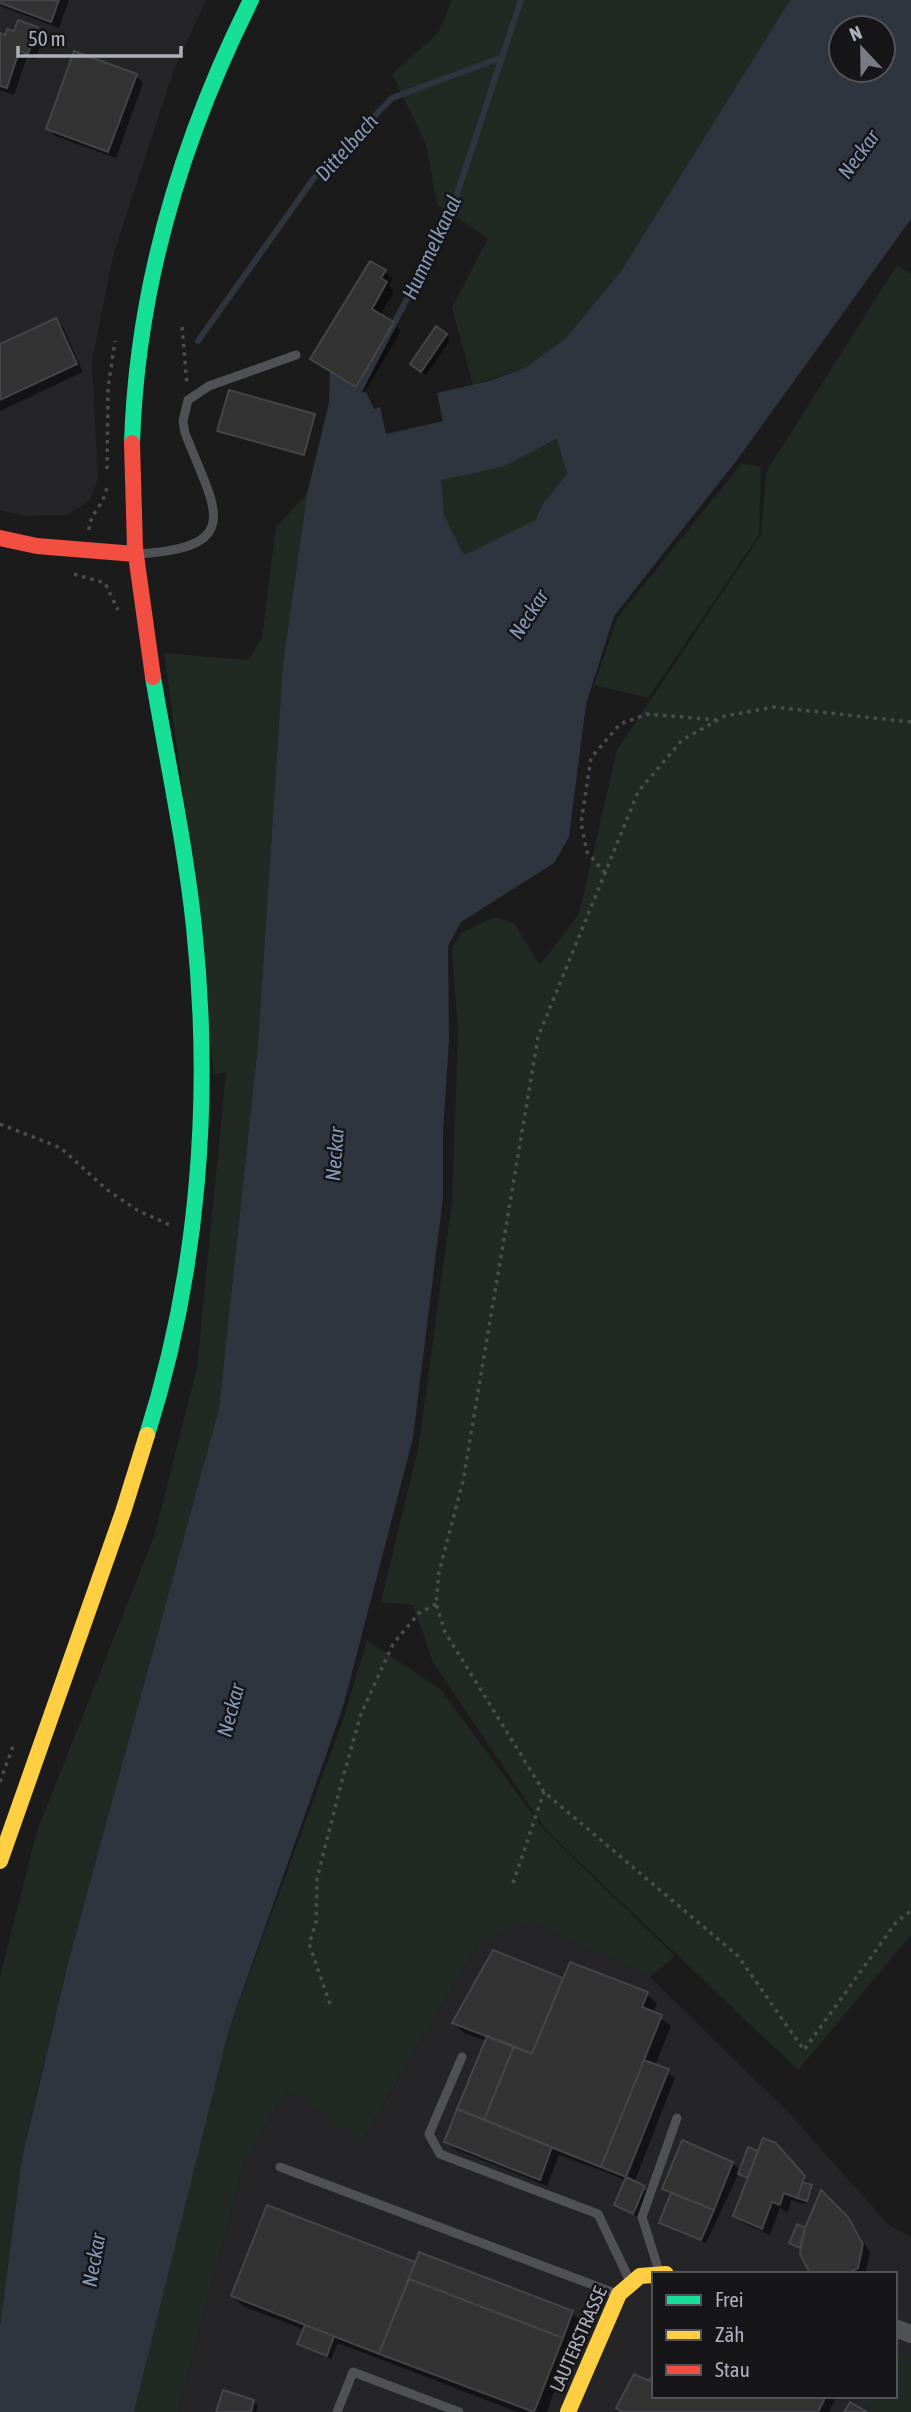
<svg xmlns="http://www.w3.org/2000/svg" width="911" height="2412" font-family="'Asap Condensed',sans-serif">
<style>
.built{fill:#252528;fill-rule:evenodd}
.green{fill:#212923}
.water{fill:#2e353f;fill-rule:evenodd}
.shadow{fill:#0007;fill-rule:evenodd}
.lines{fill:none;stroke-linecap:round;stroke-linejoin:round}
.stream{stroke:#2e353f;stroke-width:6}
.building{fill:#333334;stroke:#444548;stroke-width:2}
.path{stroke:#4b4c4f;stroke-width:3.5;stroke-dasharray:3.5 5;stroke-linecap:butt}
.lane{stroke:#4f5155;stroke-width:9}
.street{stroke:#4f5155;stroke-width:18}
.fast{stroke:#16e098;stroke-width:16}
.slow{stroke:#ffcf43;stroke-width:16}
.jam{stroke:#f24e42;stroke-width:16}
.labels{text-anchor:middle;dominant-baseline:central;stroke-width:5;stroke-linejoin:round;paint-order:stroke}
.street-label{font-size:19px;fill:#adb0bc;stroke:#161518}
.water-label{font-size:21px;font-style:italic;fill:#8499b7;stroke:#161518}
</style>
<rect width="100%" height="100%" fill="#1b1b1c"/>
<path class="built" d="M 0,0 L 206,0 L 173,72 L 113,256 L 92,361 L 98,479 L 90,500 L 67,515 L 24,516 L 0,510 Z
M 531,1920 L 650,1977 L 791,2115 L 889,2225 L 911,2237 L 911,2412 L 178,2412 L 244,2164 L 287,2089 L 363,2140 L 480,1941 ZM 654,2274 L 895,2274 L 895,2396 L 654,2396 Z"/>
<path class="green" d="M 452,0 L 790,0 L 621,271 L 566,338 L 525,368 L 473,385 L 452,308 L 488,238 L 437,205 L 426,144 L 392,74 L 438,33 Z
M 897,265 L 911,274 L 911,1935 L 798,2070 L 546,1830 L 433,1662 L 413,1605 L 381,1602 L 419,1444 L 452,1201 L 458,1033 L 452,948 L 461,933 L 495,917 L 514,923 L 540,965 L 579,914 L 617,750 L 761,535 L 766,472 Z
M 558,439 L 567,475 L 542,505 L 537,520 L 464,555 L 444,515 L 440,480 L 502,467 Z
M 742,463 L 761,467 L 759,535 L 648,698 L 594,685 L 617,618 Z
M 307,494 L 283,663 L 258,1044 L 219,1408 L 68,1963 L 38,2087 L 22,2158 L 0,2327 L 0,1976 L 37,1831 L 154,1537 L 197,1368 L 226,1072 L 214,1075 L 187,820 L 164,653 L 248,660 L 262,638 L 276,527 Z
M 367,1640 L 440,1689 L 545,1831 L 675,1956 L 650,1977 L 531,1921 L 480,1941 L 362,2141 L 287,2089 L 244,2164 L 178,2412 L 134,2412 L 229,2029 L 343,1720 Z
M 895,2352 L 911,2361 L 911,2412 L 882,2412 L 854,2396 L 895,2396 Z"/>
<path class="water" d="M 790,0 L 911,0 L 911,219 L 737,460 L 614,616 L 586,704 L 569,837 L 554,863 L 461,922 L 448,946 L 449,1040 L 443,1131 L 443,1198 L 413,1438 L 343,1707 L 229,2029 L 134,2412 L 0,2412 L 0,2327 L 22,2158 L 68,1963 L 219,1408 L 258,1044 L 283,663 L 307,494 L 329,403 L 330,371 L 366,392 L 374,409 L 380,407 L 386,434 L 443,421 L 437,393 L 489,381 L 525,368 L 566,338 L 621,271 ZM 841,28 L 883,28 L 883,70 L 841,70 ZM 557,439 L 567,474 L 542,505 L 536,520 L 464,555 L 444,515 L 441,480 L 502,467 Z"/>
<path class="shadow" d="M 0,0 L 69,0 L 59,28 L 0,6 Z
M 37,29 L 44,36 L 35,60 L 27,57 L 14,95 L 0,90 L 0,35 L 6,37 Z
M 136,76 L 143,83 L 116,158 L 55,136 L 48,128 Z
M 385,272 L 392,279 L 389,286 L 394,291 L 380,315 L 401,331 L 364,393 L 312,359 Z
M 55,320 L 63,327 L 83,372 L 0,411 L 0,346 Z
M 445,335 L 450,340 L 426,375 L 417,369 Z
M 314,416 L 305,456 L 219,431 Z
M 494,1952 L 564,1980 L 647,1994 L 657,2004 L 653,2013 L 671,2026 L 655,2066 L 675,2078 L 634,2183 L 649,2192 L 638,2217 L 616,2205 L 626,2181 L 611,2174 L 559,2155 L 547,2186 L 454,2149 L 446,2141 L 486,2041 L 464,2033 L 454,2023 ZM 496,2123 L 610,2168 L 608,2171 L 496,2127 Z
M 784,2152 L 813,2189 L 804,2204 L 791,2200 L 788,2212 L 780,2208 L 770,2235 L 743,2223 L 735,2216 L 749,2179 L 739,2173 L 706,2243 L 661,2222 L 671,2196 L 664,2189 L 732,2163 L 741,2171 L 759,2153 Z
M 822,2193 L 855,2227 L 870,2253 L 865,2274 L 814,2274 L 803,2248 L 793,2244 L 797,2227 L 806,2230 Z
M 268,2207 L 416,2264 L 572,2313 L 579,2320 L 547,2412 L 517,2412 L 338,2343 L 331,2359 L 299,2344 L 305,2330 L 243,2306 L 233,2296 Z
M 654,2396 L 837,2396 L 829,2412 L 622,2412 L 618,2408 Z
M 253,2401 L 258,2406 L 256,2412 L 218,2412 Z"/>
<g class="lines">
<path class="stream" d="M 198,341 L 314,178 L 392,98 L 500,58
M 360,389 L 449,218 L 521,0"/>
</g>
<path class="building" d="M 0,0 L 59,0 L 51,22 L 0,3 Z
M 18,20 L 38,27 L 28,54 L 19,51 L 7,88 L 0,86 L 0,33 L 5,35 L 7,29 L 14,31 Z
M 74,51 L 137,74 L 108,152 L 46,129 Z
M 370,261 L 386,270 L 381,278 L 387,282 L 372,309 L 394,322 L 356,387 L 310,359 Z
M 56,318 L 77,364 L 0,400 L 0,344 Z
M 436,326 L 447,334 L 421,372 L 410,364 Z
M 229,390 L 315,414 L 304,455 L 217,431 Z
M 493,1950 L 563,1978 L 532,2054 L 452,2023 Z
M 570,1962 L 648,1992 L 642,2007 L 662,2015 L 601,2167 L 484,2120 L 514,2046 L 532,2054 Z
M 487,2036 L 514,2046 L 484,2120 L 457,2109 Z
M 644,2060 L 669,2069 L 626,2177 L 601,2167 Z
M 457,2109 L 552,2147 L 540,2180 L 444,2142 Z
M 763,2138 L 776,2143 L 805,2176 L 797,2198 L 784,2193 L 780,2205 L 772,2202 L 762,2229 L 733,2216 Z
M 682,2140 L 733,2162 L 714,2210 L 662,2189 Z
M 748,2147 L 758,2151 L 748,2178 L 738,2174 Z
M 626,2177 L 645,2186 L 633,2214 L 614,2205 Z
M 803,2182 L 812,2185 L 807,2201 L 797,2198 Z
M 821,2190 L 848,2217 L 863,2244 L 858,2268 L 847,2274 L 810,2273 L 800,2254 L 805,2228 Z
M 671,2193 L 714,2210 L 701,2240 L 659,2223 Z
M 267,2205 L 415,2262 L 379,2354 L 231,2296 Z
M 797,2224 L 805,2228 L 800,2248 L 789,2243 Z
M 419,2252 L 573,2311 L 563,2338 L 409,2279 Z
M 409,2279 L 563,2338 L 534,2412 L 379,2354 Z
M 305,2325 L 334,2336 L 327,2356 L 297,2344 Z
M 654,2373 L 654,2396 L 826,2396 L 818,2412 L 623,2412 L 616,2408 L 634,2374 L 649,2381 Z
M 223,2390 L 254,2400 L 251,2412 L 216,2412 Z
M 850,2402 L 867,2412 L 844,2412 Z"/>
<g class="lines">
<path class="path" d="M 182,327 L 187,384
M 107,469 L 108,388 L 115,341
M 89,530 C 89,513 106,505 107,484
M 74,574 L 105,583 L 118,610
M 911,722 L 774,707 L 725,716 L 682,740 L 638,792 L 538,1037 L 463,1481 L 439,1572 L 436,1604 L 445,1632 L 544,1792 L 738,1956 L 804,2050 L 897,1921 L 911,1911
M 605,873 L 587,852 L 581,823 L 591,758 L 620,724 L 647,714 L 717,720
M 0,1124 L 61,1148 L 106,1189 L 137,1210 L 170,1225
M 0,1782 L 13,1746
M 513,1883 L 544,1792
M 330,2004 L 309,1944 L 316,1923 L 317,1879 L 341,1784 L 361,1714 L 393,1644 L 419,1613 L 436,1604"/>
<path class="lane" d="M 136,554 C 248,548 214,508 185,433 L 183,421 L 188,400 L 209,386 L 296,355
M 462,2057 L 429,2134 L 440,2154 L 598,2214 L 629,2279
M 280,2167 L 617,2294
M 659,2271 L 642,2217 L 677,2118
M 337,2412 L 353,2372 L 459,2412"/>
<path class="street" d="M 895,2328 L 911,2334"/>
<path class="fast" d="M 132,443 C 137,286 181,140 251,0
M 147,1435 C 199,1271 212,1097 194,927 C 185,843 167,760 153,677"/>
<path class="slow" d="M 0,1861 L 123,1512 L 147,1435
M 568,2412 L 619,2294 L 640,2276 L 666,2274"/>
<path class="jam" d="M 132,443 L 135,548 L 153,677
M 0,538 L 37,546 L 135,554"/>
</g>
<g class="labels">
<g class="street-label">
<text transform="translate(578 2339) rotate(-66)">LAUTERSTRASSE</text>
</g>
<g class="water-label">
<text transform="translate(346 147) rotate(-48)">Dittelbach</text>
<text transform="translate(858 154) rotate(-54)">Neckar</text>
<text transform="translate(431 247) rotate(-65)">Hummelkanal</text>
<text transform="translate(528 614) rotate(-57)">Neckar</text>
<text transform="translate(334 1154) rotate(-86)">Neckar</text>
<text transform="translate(230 1710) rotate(-75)">Neckar</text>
<text transform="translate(93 2260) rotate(-80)">Neckar</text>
</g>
</g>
<rect x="652" y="2272" width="245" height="126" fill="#161518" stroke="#52535a" stroke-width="2"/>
<rect x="666" y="2295" width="35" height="10" fill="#16e098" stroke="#52535a" stroke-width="2"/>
<text x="715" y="2307" font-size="21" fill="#adb0bc">Frei</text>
<rect x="666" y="2330" width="35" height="10" fill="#ffcf43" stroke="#52535a" stroke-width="2"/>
<text x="715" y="2342" font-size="21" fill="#adb0bc">Zäh</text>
<rect x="666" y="2365" width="35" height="10" fill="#f24e42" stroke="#52535a" stroke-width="2"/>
<text x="715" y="2377" font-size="21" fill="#adb0bc">Stau</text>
<g transform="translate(862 49) rotate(338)"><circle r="33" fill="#161518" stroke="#52535a" stroke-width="2"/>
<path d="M0-5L12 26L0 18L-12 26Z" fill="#7a7c84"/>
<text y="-10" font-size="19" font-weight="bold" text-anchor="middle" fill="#adb0bc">N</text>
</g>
<path d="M18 46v10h163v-10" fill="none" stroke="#adb0bc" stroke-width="3.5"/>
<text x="28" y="46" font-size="21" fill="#adb0bc" stroke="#161518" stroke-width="5" paint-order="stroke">50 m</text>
</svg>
